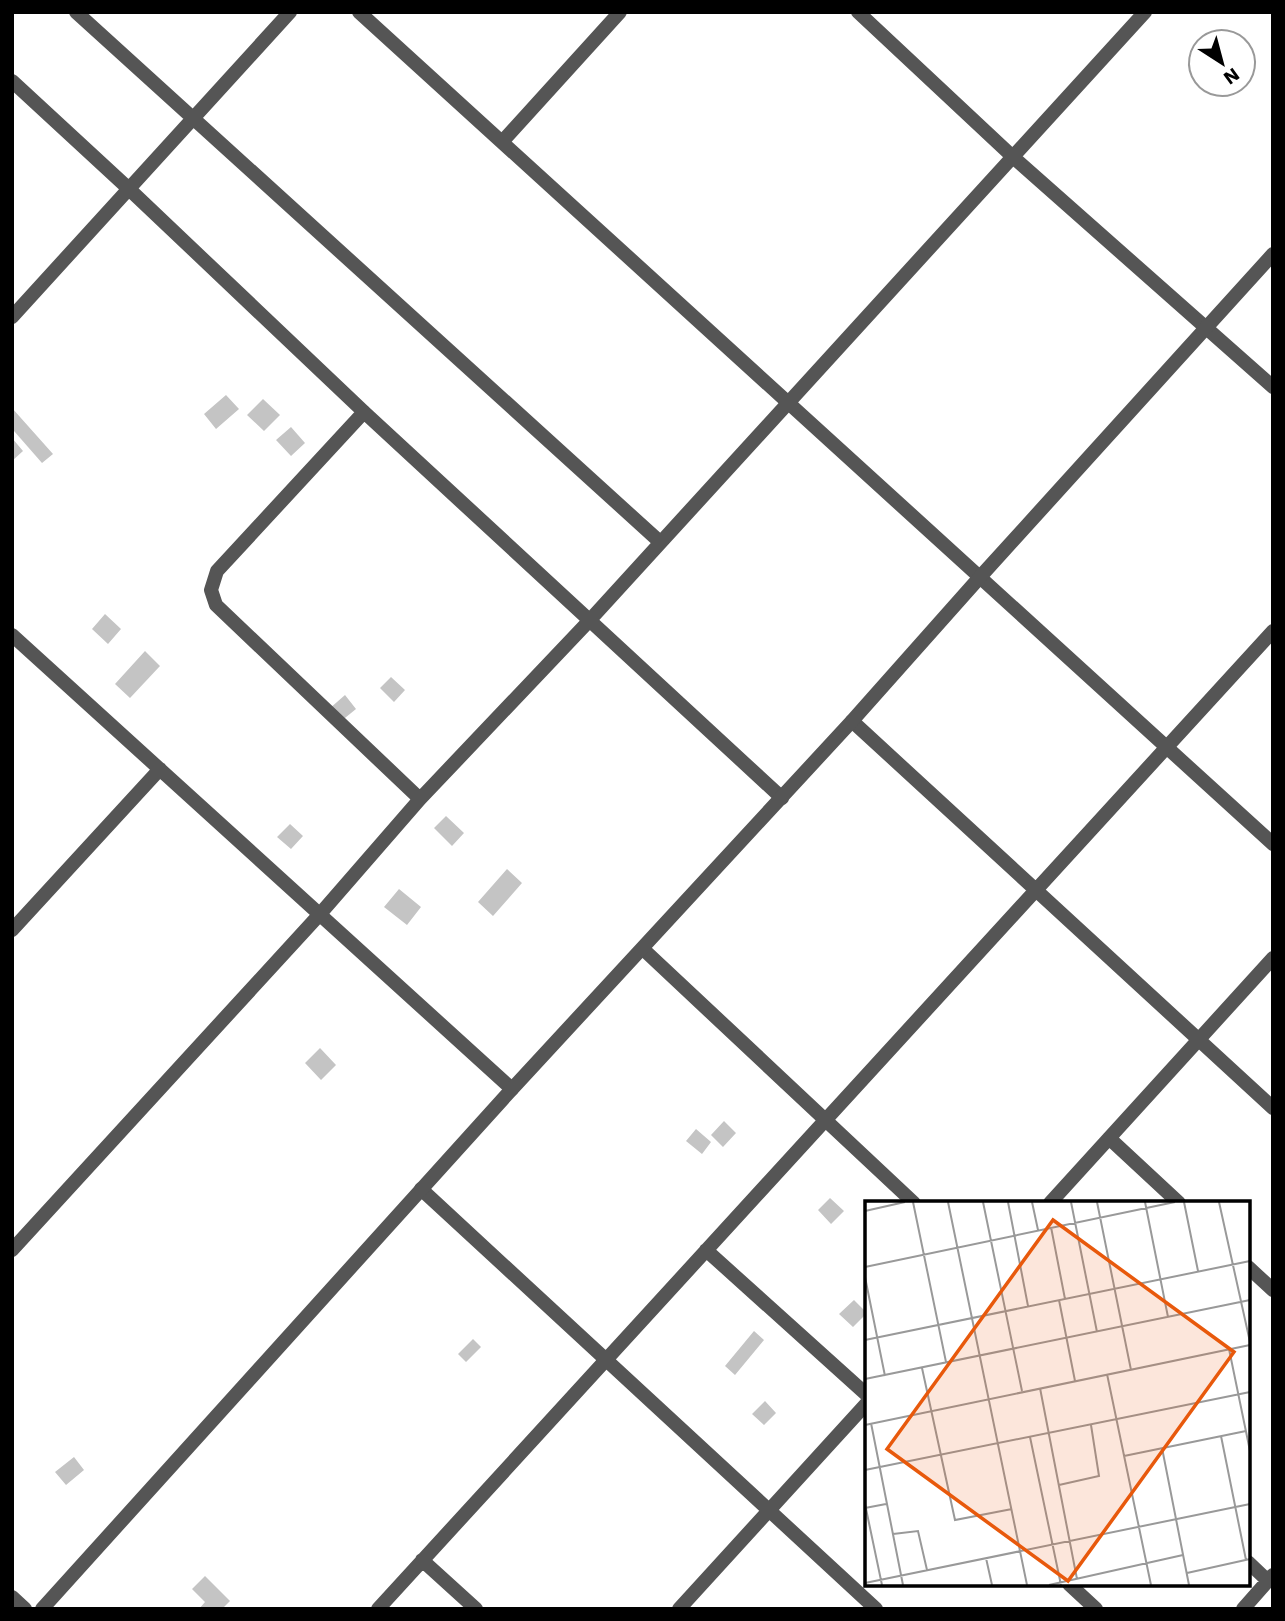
<svg xmlns="http://www.w3.org/2000/svg" width="1285" height="1621" font-family="'Work Sans',sans-serif">
<style>
.building{fill:#c4c4c4}
.lines{fill:none;stroke-linecap:round;stroke-linejoin:round}
.minor{stroke:#555;stroke-width:14}
.tertiary{stroke:#555;stroke-width:14}
.inset-road{fill:none;stroke:#999;stroke-width:2}
.view{fill:#e8590c;fill-opacity:0.15;stroke:#e8590c;stroke-width:3.5}
.inset-edge{fill:none;stroke:#000;stroke-width:3.5}
</style>
<rect width="100%" height="100%" fill="#fff"/>
<path class="building" d="M 226,395 L 239,409 L 216,429 L 204,414 Z
M 263,399 L 280,415 L 264,431 L 247,415 Z
M 12,408 L 53,454 L 42,463 L 14,431 L 12,433 Z
M 291,427 L 305,443 L 291,456 L 276,440 Z
M 12,438 L 23,451 L 12,461 Z
M 105,614 L 121,629 L 108,644 L 92,629 Z
M 145,651 L 160,666 L 130,698 L 115,684 Z
M 391,677 L 405,690 L 394,702 L 380,688 Z
M 345,695 L 356,709 L 340,722 L 329,709 Z
M 446,816 L 464,833 L 452,846 L 434,828 Z
M 290,824 L 303,836 L 291,849 L 277,837 Z
M 507,869 L 522,883 L 493,916 L 478,902 Z
M 399,889 L 421,907 L 407,925 L 384,907 Z
M 320,1048 L 336,1065 L 321,1080 L 305,1063 Z
M 724,1121 L 736,1133 L 723,1147 L 711,1135 Z
M 696,1129 L 711,1142 L 702,1154 L 686,1141 Z
M 830,1198 L 844,1211 L 831,1224 L 818,1210 Z
M 854,1300 L 867,1313 L 853,1327 L 839,1314 Z
M 754,1331 L 764,1340 L 735,1375 L 725,1366 Z
M 473,1339 L 481,1347 L 466,1362 L 458,1354 Z
M 765,1401 L 776,1413 L 764,1425 L 752,1414 Z
M 74,1457 L 84,1470 L 66,1485 L 55,1472 Z
M 205,1576 L 230,1601 L 222,1609 L 199,1609 L 205,1602 L 192,1589 Z"/>
<g class="lines">
<path class="minor" d="M 76,12 L 660,542
M 359,12 L 1273,844
M 858,12 L 1013,157 L 1273,387
M 12,81 L 129,189 L 364,412 L 782,798
M 502,142 L 620,12
M 12,317 L 290,12
M 364,412 L 217,571 L 211,590 L 216,605 L 420,799
M 12,635 L 512,1089
M 852,721 L 1273,1108
M 12,930 L 160,769
M 643,949 L 914,1203
M 1109,1138 L 1179,1203
M 421,1189 L 876,1609
M 1050,1203 L 1273,958
M 12,1250 L 320,914 L 420,799 L 589,621 L 1145,12
M 706,1250 L 867,1395
M 1248,1267 L 1273,1290
M 422,1560 L 476,1609
M 1248,1562 L 1268,1581
M 1069,1584 L 1096,1609
M 12,1597 L 25,1609
M 378,1609 L 1273,631
M 679,1609 L 867,1403
M 1243,1609 L 1273,1575"/>
<path class="tertiary" d="M 42,1609 L 512,1089 L 852,721 L 980,577 L 1273,254"/>
</g>
<g transform="translate(865 1201)">
<rect width="385" height="385" fill="#fff"/>
<path class="inset-road" d="M 48,1 L 81,161M 83,1 L 162,384M 118,1 L 157,190M 143,1 L 163,105M 167,1 L 173,29M 206,1 L 232,131M 232,1 L 266,169M 280,1 L 303,116M 319,1 L 333,70M 354,1 L 385,141M 0,10 L 40,1M 186,26 L 200,98M 0,66 L 310,1M 0,76 L 20,175M 194,99 L 210,180M 0,139 L 385,60M 364,148 L 385,250M 57,167 L 90,319 L 147,308M 242,173 L 286,384M 0,178 L 385,99M 175,187 L 212,378M 6,222 L 38,384M 0,224 L 385,144M 356,235 L 381,359M 165,236 L 196,384M 297,247 L 324,384M 259,255 L 381,230M 0,269 L 385,191M 194,284 L 234,275 L 226,224M 0,303 L 17,384M 0,307 L 21,303M 28,333 L 53,330 L 62,369M 121,357 L 127,384M 322,372 L 385,358M 0,382 L 385,303M 184,384 L 318,354"/>
<path class="view" d="M 188,19 L 369,151 L 203,380 L 22,248 Z"/>
<rect width="385" height="385" class="inset-edge"/>
</g>
<rect width="1285" height="1621" fill="none" stroke="#000000" stroke-width="28"/>
<g transform="translate(1222 63) rotate(144)"><circle r="33" fill="#ffffff" stroke="#999999" stroke-width="2"/>
<path d="M0-5L12 26L0 18L-12 26Z" fill="#000000"/>
<text y="-10" font-size="19" font-weight="bold" text-anchor="middle" fill="#000000">N</text>
</g>
</svg>
